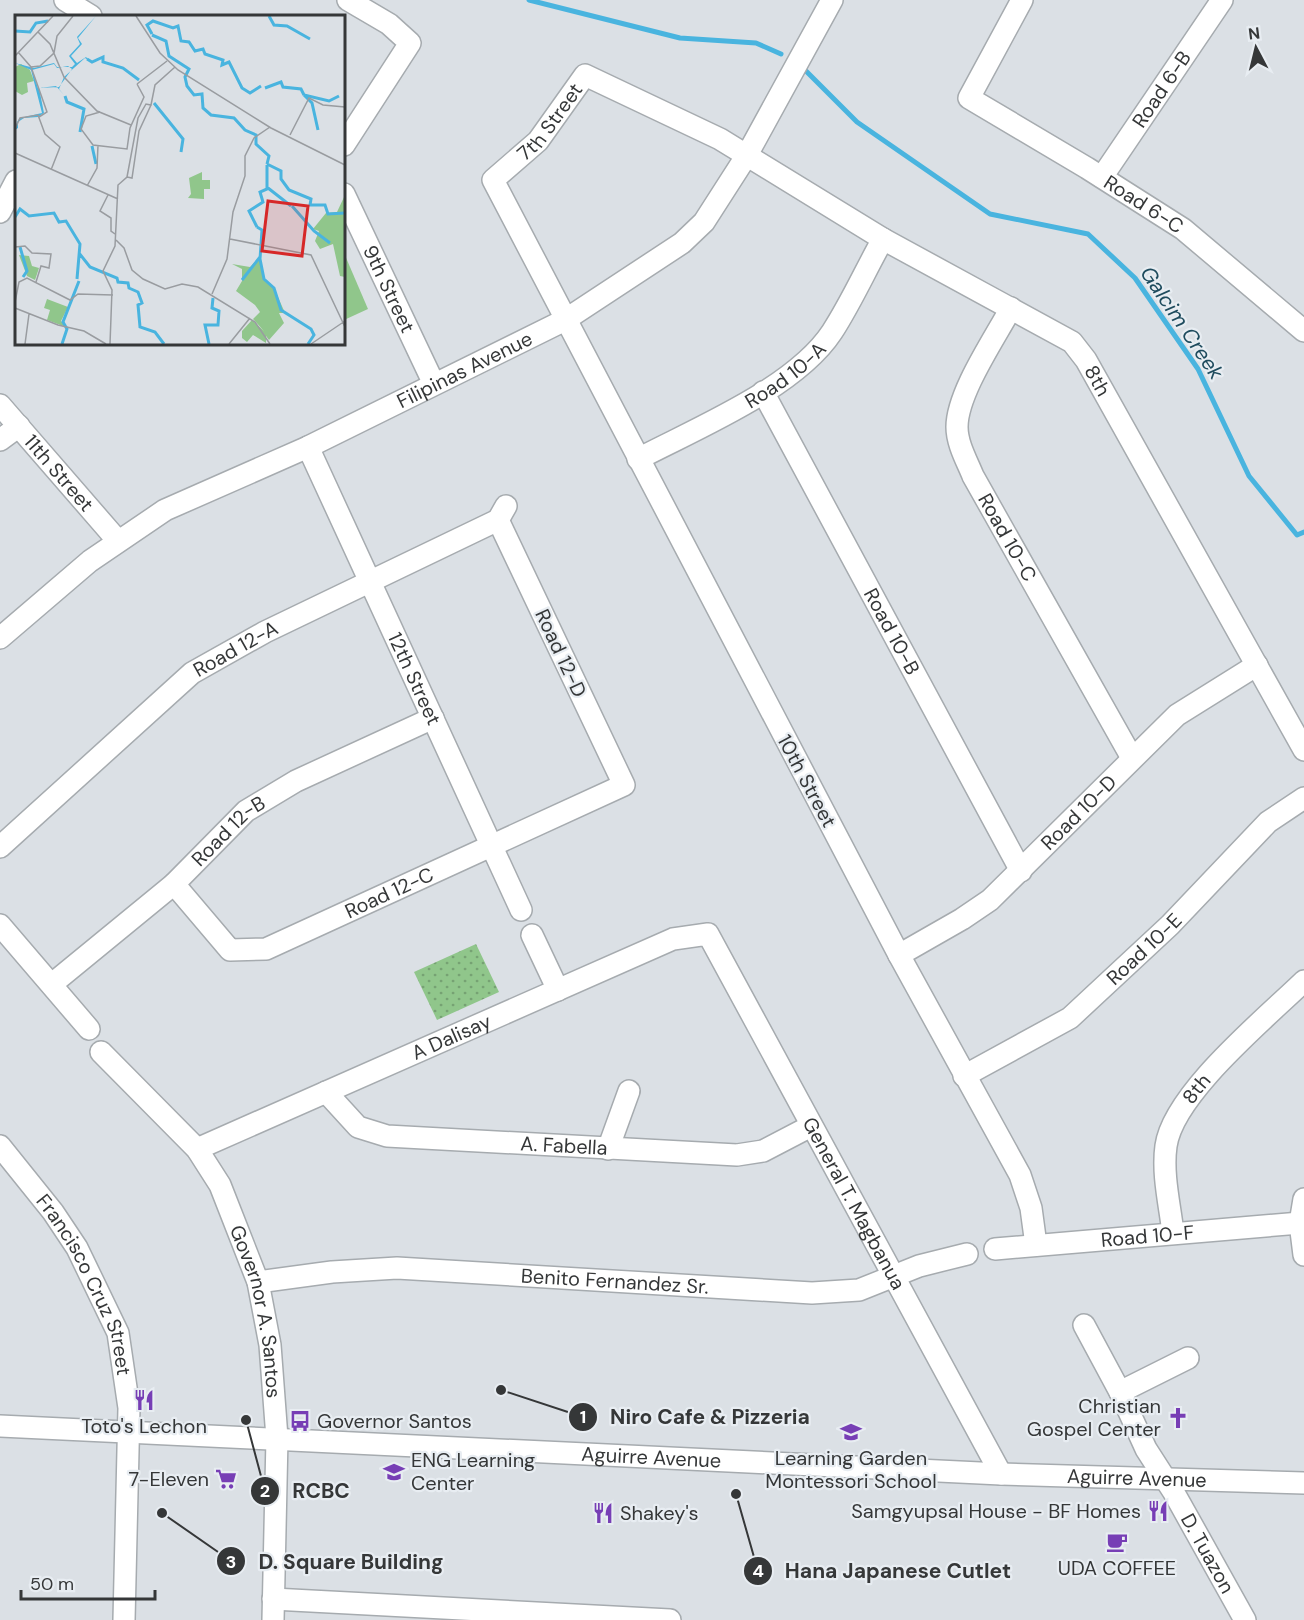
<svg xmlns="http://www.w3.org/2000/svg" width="1304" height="1620" font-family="'DM Sans',sans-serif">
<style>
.grass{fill:url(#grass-dots)}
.park{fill:#90c68b}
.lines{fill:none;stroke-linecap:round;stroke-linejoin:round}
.stream{stroke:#49b4df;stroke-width:5}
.minor-casing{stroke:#a6abaf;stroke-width:24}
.minor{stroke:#fff;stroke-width:21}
.labels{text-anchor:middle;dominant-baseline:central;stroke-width:4.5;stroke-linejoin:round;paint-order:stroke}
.street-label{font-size:20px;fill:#353738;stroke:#e8edf2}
.poi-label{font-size:20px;fill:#353738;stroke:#e8edf2;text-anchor:end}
.water-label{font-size:21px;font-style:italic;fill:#1f4c5e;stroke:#e8edf2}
.inset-river{fill:none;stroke:#49b4df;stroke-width:3}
.inset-road{fill:none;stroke:#999ca0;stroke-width:1.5}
.view{fill:#d62828;fill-opacity:0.15;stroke:#d62828;stroke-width:3}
.inset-edge{fill:none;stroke:#353738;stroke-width:3}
.leader{fill:none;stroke:#353738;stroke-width:2}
.callout-dot{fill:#353738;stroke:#e8edf2;stroke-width:2}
.mark-label{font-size:18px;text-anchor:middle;font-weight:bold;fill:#fff}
.callout-label{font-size:21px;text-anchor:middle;font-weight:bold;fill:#353738;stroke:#e8edf2;stroke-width:4.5;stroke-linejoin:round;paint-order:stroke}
</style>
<defs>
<pattern id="grass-dots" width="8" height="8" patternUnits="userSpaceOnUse" patternTransform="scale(1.5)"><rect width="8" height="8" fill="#90c68b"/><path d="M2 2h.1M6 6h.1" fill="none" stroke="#76a273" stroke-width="1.8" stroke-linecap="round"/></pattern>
</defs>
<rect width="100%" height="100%" fill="#dbe0e5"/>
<path class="grass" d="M 476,944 L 499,992 L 437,1020 L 414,972 Z"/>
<path class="park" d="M 344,253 L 368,309 L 344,320 Z"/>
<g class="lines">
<path class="stream" d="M 529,0 L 680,38 L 756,43 L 781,54
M 804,69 L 857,122 L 990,214 L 1088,234 L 1135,278 L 1198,369 L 1249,476 L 1297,535 L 1304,532"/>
<defs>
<g id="minor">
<path d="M 65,0 L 91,16"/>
<path id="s1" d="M 1022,0 L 969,98 L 1087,168 L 1183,229 L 1304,331"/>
<path d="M 344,145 L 410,43 L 389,24 L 348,0"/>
<path id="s2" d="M 1102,177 L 1222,0"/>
<path id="s3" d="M 344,194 L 434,384"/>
<path d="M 0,212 L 16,181"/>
<path id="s4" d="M 1011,308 C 995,338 957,393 957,427 C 957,444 967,461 973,476 L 1132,758"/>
<path id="s5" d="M 763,392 L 1021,871"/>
<path id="s6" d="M 0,405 L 118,541"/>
<path d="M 0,440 L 19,426"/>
<path id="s7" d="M 308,447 L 521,910"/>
<path id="s8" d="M 638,459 C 697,428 795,388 832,332 C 851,303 866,269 883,239"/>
<path id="s9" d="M 0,638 L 90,561 L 165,510 L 308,447 L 565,320 L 682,243 L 704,222 L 747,155 L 832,0"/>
<path id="s10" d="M 0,847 L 192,673 L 265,632 L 498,520 L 506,506"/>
<path id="s11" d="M 174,884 L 230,950 L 266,949 L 624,785 L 498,520"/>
<path d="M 0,925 L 89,1029"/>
<path d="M 532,935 L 558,990"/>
<path id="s12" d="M 899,955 L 962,919 L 990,900 L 1177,715 L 1257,665"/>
<path id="s13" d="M 52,984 L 174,884 L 246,811 L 296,781 L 433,718"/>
<path id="s14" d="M 101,1052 L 197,1149 L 220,1185 L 258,1282 L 270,1345 L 277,1438 L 273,1620"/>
<path id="s15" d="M 964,1076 L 1070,1018 L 1170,925 L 1268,822 L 1304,798"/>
<path id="s16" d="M 326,1092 L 358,1127 L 387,1136 L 737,1155 L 763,1151 L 811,1126"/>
<path id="s17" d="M 0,1146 L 53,1212 L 77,1248 L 118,1333 L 129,1408 L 124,1620"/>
<path id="s18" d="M 197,1149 L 673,939 L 708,934 L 1001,1474"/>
<path d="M 608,1149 L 629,1091"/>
<path d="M 1304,1199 L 1300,1223 L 1304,1255"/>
<path id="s19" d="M 1173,1233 C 1170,1206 1162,1174 1166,1146 C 1173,1094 1266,1018 1304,981"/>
<path id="s20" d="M 1036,1245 L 1031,1208 L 1020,1175 L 899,955 L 493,180 L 538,141 L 585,75 L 720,139 L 883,239 L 1072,342 L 1086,360 L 1304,750"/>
<path id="s21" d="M 995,1249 L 1300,1223"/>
<path id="s22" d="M 258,1282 L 332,1272 L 397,1268 L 812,1293 L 859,1290 L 919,1266 L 967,1254"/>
<path id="s23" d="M 1084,1325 L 1120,1392 L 1146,1449 L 1173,1491 L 1245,1620"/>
<path d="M 1120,1392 L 1188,1358"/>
<path id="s24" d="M 0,1426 L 1001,1474 L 1304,1483"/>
<path d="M 273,1599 L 670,1620"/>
</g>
</defs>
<use href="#minor" class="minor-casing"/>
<use href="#minor" class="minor"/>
</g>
<defs>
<symbol id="restaurant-bare" viewBox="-9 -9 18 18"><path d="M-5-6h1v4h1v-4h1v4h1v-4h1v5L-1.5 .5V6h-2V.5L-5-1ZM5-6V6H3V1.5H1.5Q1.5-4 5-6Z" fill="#773eb5" stroke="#e8edf2" stroke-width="2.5" paint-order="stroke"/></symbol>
<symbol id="church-bare" viewBox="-9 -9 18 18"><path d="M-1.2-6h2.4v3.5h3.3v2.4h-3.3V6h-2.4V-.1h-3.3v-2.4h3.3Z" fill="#773eb5" stroke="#e8edf2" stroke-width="2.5" paint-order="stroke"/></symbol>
<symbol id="bus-bare" viewBox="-9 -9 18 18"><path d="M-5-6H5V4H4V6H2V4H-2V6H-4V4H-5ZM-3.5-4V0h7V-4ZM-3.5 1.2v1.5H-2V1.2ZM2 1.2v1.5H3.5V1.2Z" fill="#773eb5" stroke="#e8edf2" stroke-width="2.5" paint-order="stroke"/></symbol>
<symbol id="school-bare" viewBox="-9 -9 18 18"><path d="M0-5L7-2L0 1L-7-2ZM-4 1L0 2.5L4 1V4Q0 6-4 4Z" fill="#773eb5" stroke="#e8edf2" stroke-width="2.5" paint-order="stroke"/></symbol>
<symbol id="supermarket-bare" viewBox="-9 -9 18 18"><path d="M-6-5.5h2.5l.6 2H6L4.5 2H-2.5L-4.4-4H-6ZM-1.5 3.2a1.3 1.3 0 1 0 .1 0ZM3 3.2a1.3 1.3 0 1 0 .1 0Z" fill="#773eb5" stroke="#e8edf2" stroke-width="2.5" paint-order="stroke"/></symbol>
<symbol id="cafe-bare" viewBox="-9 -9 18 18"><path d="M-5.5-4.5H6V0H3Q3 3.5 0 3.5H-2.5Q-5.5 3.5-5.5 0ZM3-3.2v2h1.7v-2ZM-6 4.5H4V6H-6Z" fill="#773eb5" stroke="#e8edf2" stroke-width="2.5" paint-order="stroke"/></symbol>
</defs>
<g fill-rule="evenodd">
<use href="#restaurant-bare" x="129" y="1385" width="30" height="30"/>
<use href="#church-bare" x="1163" y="1403" width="30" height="30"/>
<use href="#bus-bare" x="285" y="1406" width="30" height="30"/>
<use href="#school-bare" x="836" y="1417" width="30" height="30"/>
<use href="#school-bare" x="379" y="1457" width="30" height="30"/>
<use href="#supermarket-bare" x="211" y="1464" width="30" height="30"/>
<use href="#restaurant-bare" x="1143" y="1496" width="30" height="30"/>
<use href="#restaurant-bare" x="588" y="1498" width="30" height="30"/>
<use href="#cafe-bare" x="1102" y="1527" width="30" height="30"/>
</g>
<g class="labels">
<g class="street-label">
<text stroke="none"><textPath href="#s2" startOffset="106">Road 6-B</textPath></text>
<text stroke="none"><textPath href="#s20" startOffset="1280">7th Street</textPath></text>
<text stroke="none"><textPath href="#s1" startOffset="316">Road 6-C</textPath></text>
<text stroke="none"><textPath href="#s3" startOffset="105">9th Street</textPath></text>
<text stroke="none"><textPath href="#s9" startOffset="540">Filipinas Avenue</textPath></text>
<text stroke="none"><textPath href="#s8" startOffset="170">Road 10-A</textPath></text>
<text stroke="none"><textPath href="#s20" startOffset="1941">8th</textPath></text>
<text stroke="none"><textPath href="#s6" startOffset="90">11th Street</textPath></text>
<text stroke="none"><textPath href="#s4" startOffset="254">Road 10-C</textPath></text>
<text stroke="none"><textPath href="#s5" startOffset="272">Road 10-B</textPath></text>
<text stroke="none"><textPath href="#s10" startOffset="309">Road 12-A</textPath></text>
<text transform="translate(561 653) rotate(65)">Road 12-D</text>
<text stroke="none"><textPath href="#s7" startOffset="255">12th Street</textPath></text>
<text transform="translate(807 781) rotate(62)">10th Street</text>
<text stroke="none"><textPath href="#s12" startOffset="231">Road 10-D</textPath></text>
<text stroke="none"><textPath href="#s13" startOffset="234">Road 12-B</textPath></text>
<text stroke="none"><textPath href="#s11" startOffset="258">Road 12-C</textPath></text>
<text stroke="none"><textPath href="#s15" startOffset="222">Road 10-E</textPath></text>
<text stroke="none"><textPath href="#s18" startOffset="278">A Dalisay</textPath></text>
<text stroke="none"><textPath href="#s19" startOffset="153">8th</textPath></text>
<text stroke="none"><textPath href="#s16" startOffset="255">A. Fabella</textPath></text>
<text stroke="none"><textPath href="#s18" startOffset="862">General T. Magbanua</textPath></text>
<text stroke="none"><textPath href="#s21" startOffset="153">Road 10-F</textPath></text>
<text stroke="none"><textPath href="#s22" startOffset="358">Benito Fernandez Sr.</textPath></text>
<text stroke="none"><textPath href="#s17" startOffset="165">Francisco Cruz Street</textPath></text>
<text stroke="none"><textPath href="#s14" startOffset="312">Governor A. Santos</textPath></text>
<text stroke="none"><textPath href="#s24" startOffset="652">Aguirre Avenue</textPath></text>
<text stroke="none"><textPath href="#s24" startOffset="1138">Aguirre Avenue</textPath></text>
<text stroke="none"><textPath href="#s23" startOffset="260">D. Tuazon</textPath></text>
</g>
<g class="poi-label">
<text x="1161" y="1406">Christian<tspan x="1161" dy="23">Gospel Center</tspan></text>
<text x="317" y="1421" text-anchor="start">Governor Santos</text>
<text x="144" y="1426" text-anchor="middle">Toto's Lechon</text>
<text x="851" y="1458" text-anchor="middle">Learning Garden<tspan x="851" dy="23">Montessori School</tspan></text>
<text x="411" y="1460" text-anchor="start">ENG Learning<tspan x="411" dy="23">Center</tspan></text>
<text x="209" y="1479">7-Eleven</text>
<text x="1141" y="1511">Samgyupsal House - BF Homes</text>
<text x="620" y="1513" text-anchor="start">Shakey's</text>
<text x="1117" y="1568" text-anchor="middle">UDA COFFEE</text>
</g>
<g class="water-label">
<text transform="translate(1182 323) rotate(56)">Galcim Creek</text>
</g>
</g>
<g transform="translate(15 15)">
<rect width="330" height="330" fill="#dbe0e5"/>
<path d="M 187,157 L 187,165 L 195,165 L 195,174 L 189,174 L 189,184 L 173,183 L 176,179 L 174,163 ZM 4,240 L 14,241 L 17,251 L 24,253 L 20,265 L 12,261 ZM 244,243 L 249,264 L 259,273 L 270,298 L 264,298 L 269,308 L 254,325 L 251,321 L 251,328 L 238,320 L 232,327 L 227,323 L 227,316 L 237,305 L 249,316 L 238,304 L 245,297 L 240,290 L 221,276 L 227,266 L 227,254 L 217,249 L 235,252 ZM 32,284 L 53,292 L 46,306 L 51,312 L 32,305 L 35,295 L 29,293 Z" fill="#90c68b"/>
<path d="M 6,49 L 15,55 L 19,66 L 12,68 L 13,77 L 7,80 L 0,76 L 0,52 ZM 330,180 L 330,262 L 325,261 L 318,229 L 305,234 L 300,226 L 304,216 L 298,214 L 311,198 L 322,197 Z" fill="#90c68b"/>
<path d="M 81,1 L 63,23 L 67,29 L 56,41 L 62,48 L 71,42 L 76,47 L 70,43 L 49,62 L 44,74 L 49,80 L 41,71 L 24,73 L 29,98 L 23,102 L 9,103 L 3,107 L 3,113 L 0,115 L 2,107 L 5,103 L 27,98 L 16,55 L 0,48 L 19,53 L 39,48 L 42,52 L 57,52 L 60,49 L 54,41 L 65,29 L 62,22 ZM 39,49 L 42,53 L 53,51 L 57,54 L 44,72 L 23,73 L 17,55 Z" fill="#49b4df" fill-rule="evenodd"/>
<path class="inset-river" d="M 254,1 L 259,10 L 272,11 L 295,24M 0,16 L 15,17 L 21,8 L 33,6M 137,19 L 132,10 L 138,6 L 158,13 L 163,11 L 166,26 L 174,27 L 180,36 L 188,34 L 190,39 L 208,45 L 207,50 L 214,47 L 227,73 L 235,78 L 246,71M 137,20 L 151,26 L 154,41 L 174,54 L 170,62 L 172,71 L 179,80 L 187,79 L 188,93 L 196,100 L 219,103 L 230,115 L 241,120 L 241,129 L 254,141 L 252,149M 72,44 L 77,47 L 88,42 L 88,47 L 108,53 L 124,65M 250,73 L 266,67 L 268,72 L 286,74 L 289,80M 289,80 L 297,88 L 303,115M 289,80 L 314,86 L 324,81M 50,81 L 52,87 L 69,94 L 65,117M 139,88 L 168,124 L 166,137M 77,131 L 81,149M 252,149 L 266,156 L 266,164 L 274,175 L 296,184 L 295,190 L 310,190 L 313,199 L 330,198M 253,173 L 276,191M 277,191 L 299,216 L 315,228M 0,202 L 5,194 L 14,201 L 39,198 L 44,207 L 51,206 L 65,229 L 62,264M 242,212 L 234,196 L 248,187 L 245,177 L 252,174 L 252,150M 242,212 L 247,215 L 245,244 L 249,264 L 259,273 L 266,295 L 296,314 L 299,320 L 293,329M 5,232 L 12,256 L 8,262M 64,238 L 75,252 L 102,263 L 103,267 L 113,268 L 114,273 L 123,277 L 127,288 L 123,290 L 125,312 L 140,317 L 149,329M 227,265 L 245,242M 47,329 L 52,314 L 48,307 L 64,266M 194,329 L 190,310 L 203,310 L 204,296 L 197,293 L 198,283"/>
<path class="inset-road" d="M 121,1 L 145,38 L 163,55 L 256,113 L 330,150M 23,17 L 35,29 L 49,62 L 82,96 L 116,110M 3,37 L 16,52 L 25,77 L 32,97 L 24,102M 0,41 L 38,1M 16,52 L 25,51 L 39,38 L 42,21 L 58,1M 122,69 L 152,46M 85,97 L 71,101 L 66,114 L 78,130 L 112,134 L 115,113 L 129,82 L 122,69M 0,114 L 5,103 L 23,100 L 30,119 L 45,132 L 36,155M 275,120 L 294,83 L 308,90 L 330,92M 0,138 L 103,184M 112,162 L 117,163 L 124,116 L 136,90M 72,171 L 82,153 L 83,130M 93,180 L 85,196 L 96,203 L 96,216 L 100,219M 215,224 L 296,240 L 330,312M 101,225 L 109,233 L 117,255 L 128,264 L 150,274 L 167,269 L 183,272 L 240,307 L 255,329M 0,232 L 10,231 L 17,238 L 36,239 L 34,253 L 26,251 L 21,267M 197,279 L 212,244 L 218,197 L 230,161 L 230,141 L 239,123 L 255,112M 0,287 L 4,267 L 12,263 L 55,285 L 63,279 L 98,280M 0,293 L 43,310 L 69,316 L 91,329M 10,329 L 14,299M 95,329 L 97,275 L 88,256 L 100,231 L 103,170 L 112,162 L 123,103 L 131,89 L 136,90 L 140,70 L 160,52M 214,329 L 235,303M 296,329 L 330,306"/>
<path class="view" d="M 253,186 L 293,191 L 287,241 L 247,236 Z"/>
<rect width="330" height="330" class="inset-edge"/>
</g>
<path class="leader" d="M501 1390L583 1417M246 1420L265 1491M162 1513L231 1561M736 1494L758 1571"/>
<g class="callout-dot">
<circle cx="501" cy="1390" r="6"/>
<circle cx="246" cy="1420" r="6"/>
<circle cx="162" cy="1513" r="6"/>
<circle cx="736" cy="1494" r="6"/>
<circle cx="583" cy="1417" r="15"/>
<circle cx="265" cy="1491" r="15"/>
<circle cx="231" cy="1561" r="15"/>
<circle cx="758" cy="1571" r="15"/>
</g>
<g class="mark-label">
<text x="583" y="1423">1</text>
<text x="265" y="1497">2</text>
<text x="231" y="1568">3</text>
<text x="758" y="1577">4</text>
</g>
<g class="callout-label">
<text x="710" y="1424">Niro Cafe &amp; Pizzeria</text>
<text x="321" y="1498">RCBC</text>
<text x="351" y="1569">D. Square Building</text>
<text x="898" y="1578">Hana Japanese Cutlet</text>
</g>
<g transform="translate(1256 48) rotate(353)" stroke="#e8edf2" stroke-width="4.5" paint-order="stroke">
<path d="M0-4.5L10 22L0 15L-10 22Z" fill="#353738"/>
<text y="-9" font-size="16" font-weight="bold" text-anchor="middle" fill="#353738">N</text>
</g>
<path d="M21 1590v9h134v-9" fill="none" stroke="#353738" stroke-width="3"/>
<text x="30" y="1590" font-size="18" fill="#353738" stroke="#e8edf2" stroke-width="4.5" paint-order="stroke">50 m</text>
</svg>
